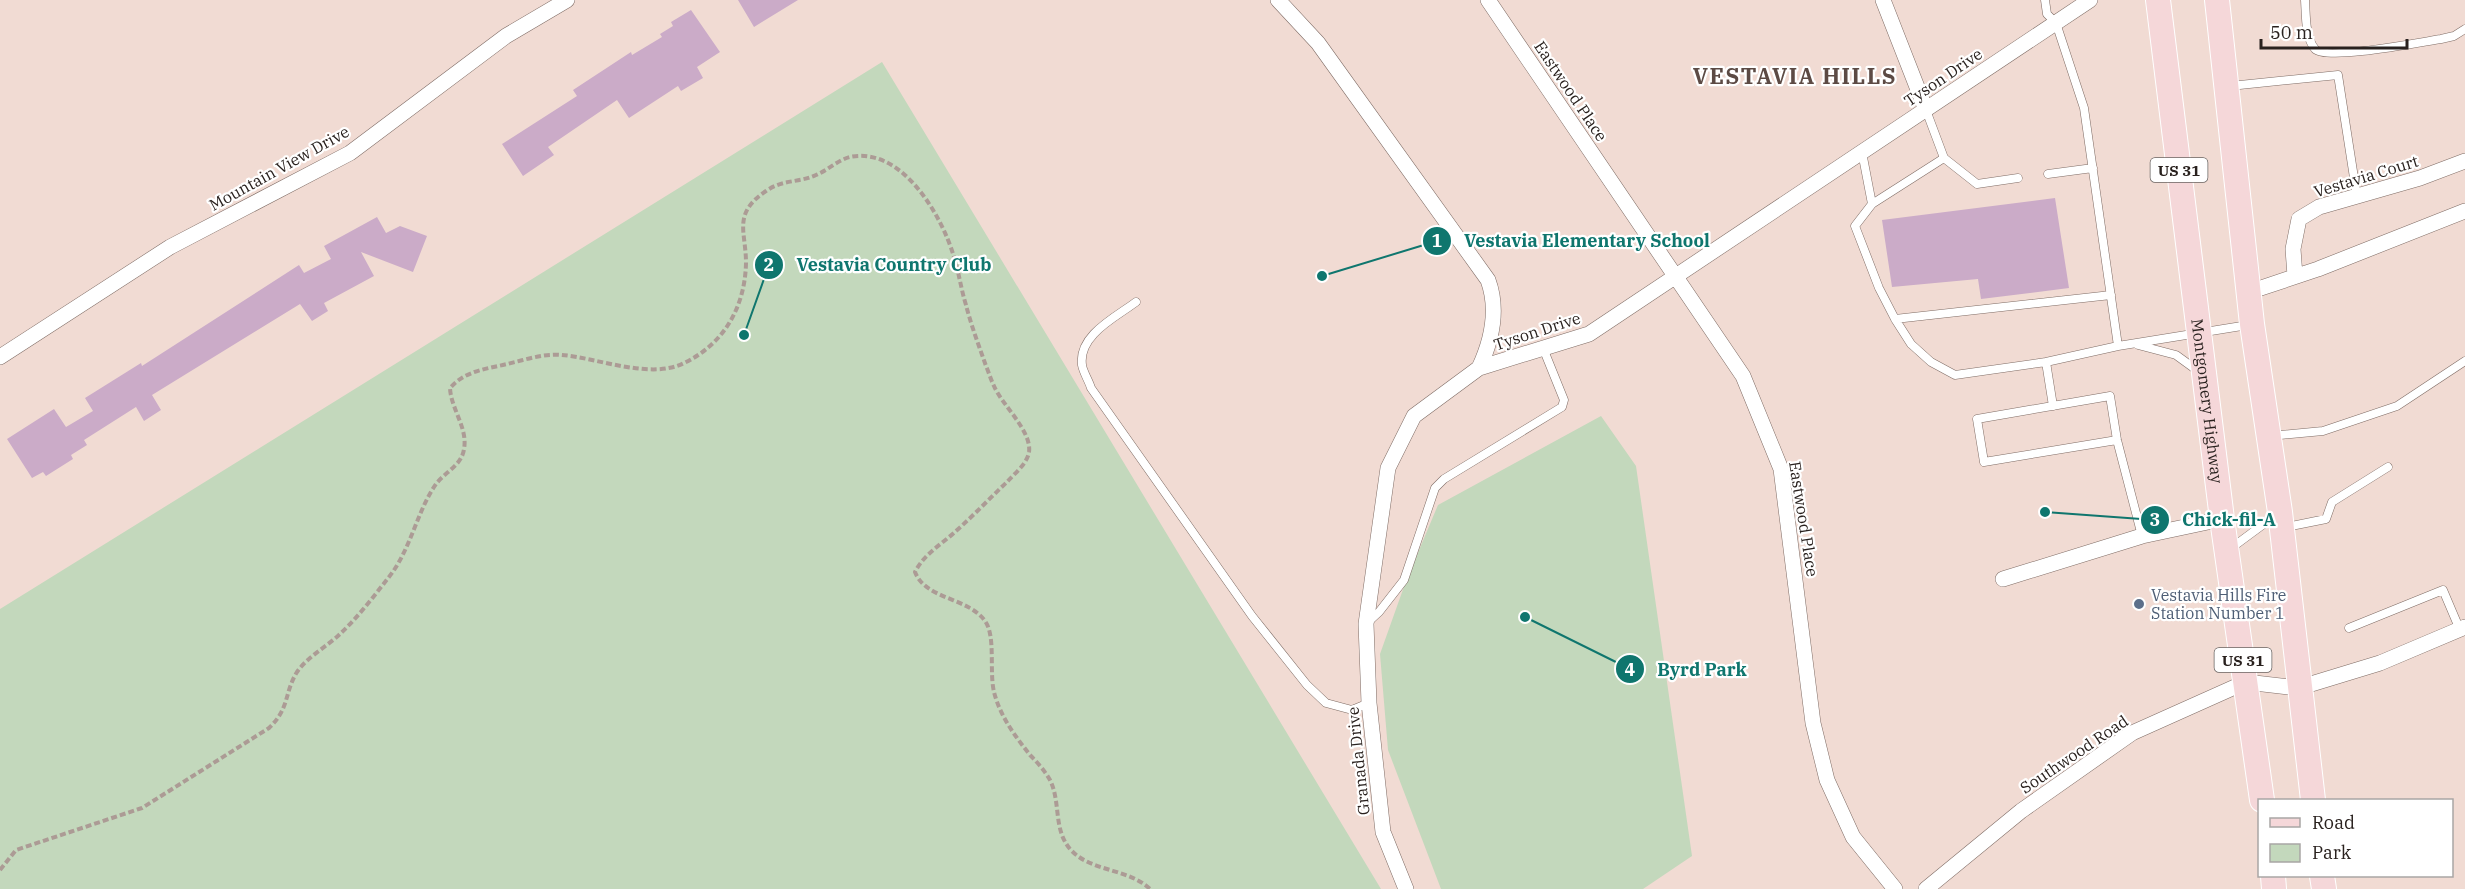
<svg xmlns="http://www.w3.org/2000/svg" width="2465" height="889" font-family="'IBM Plex Serif',serif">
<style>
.green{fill:#c3d8bc}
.building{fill:#cbabc8}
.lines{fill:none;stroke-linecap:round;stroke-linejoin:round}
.service-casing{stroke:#7f6c65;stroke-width:9}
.minor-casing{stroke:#7f6c65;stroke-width:16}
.primary-casing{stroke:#fff;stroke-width:26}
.path{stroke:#ac9b95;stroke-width:4;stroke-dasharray:6 3;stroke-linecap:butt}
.service{stroke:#fff;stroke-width:8}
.minor{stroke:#fff;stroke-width:15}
.primary{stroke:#f5d7d9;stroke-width:24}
.service-dot{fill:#5c6f8a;stroke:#fff;stroke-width:2}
.labels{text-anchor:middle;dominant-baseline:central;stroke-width:4.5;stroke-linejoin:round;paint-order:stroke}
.shield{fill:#fff;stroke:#696462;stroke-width:1.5}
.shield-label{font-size:15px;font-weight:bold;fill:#29211e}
.street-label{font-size:16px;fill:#29211e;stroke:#fff}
.service-label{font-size:16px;fill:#4e5e75;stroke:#fff;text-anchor:start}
.district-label{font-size:22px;font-weight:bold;letter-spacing:1.5px;fill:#5c4a44;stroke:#fff}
.leader{fill:none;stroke:#0f766e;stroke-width:2}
.callout-dot{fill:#0f766e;stroke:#fff;stroke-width:2}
.mark-label{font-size:18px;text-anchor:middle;font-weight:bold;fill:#fff}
.callout-label{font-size:18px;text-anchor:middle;font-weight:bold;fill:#0f766e;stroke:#fff;stroke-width:4.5;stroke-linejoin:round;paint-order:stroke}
</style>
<rect width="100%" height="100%" fill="#f1dbd3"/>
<path class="green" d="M 882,62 L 1381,889 L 0,889 L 0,609 Z
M 1601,416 L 1636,466 L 1692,856 L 1643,889 L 1441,889 L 1388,750 L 1380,654 L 1406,581 L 1438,505 Z"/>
<path class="building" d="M 738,0 L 798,0 L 754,27 Z
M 691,10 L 720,52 L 697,67 L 703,78 L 681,91 L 678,86 L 629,118 L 617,100 L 548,147 L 554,155 L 523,176 L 502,144 L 577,96 L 573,90 L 631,52 L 632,55 L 662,37 L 660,34 L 673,26 L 671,22 Z
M 2055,198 L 2069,288 L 1981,299 L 1978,279 L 1892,287 L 1882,220 Z
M 377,217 L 386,233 L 400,226 L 427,236 L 413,272 L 361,252 L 374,276 L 324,303 L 328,311 L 312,321 L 300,304 L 152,395 L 161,410 L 144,421 L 136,407 L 84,440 L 87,445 L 71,455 L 73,459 L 46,476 L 43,472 L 32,478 L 7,439 L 54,409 L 66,427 L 93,411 L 85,398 L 141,363 L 142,366 L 299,265 L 304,273 L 331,259 L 324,246 Z"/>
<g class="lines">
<defs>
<path id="service" d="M 2045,0 L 2047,14 L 2056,23 L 2084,108 L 2118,346
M 2305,0 C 2306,14 2305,38 2315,49 C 2325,61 2421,42 2441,39 L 2454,36 L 2465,29
M 2230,86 L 2338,75 L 2357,197
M 1926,110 L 1944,158 L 1872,204 L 1855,226 L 1879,288 L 1895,319 L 1911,344 L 1931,362 L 1955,375 L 2046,362
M 1862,152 L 1872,204
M 1944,158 L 1977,184 L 2018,178
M 2048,174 L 2093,168
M 1136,302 C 1116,317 1078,335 1082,365 C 1083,372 1089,381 1091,388 L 1252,616 L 1307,685 L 1326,703 L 1352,710 L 1369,703
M 1895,319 L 2111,295
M 2138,345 L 2176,355 L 2198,371
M 2053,406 L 2046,362 L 2118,346 L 2248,325
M 2270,436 L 2323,431 L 2397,406 L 2465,361
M 2117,440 L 1984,462 L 1977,419 L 2110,396 L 2117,440 L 2142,536
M 2286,527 L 2326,519 L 2332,502 L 2388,467
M 2230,549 L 2276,515
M 1367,623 L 1379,612 L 1404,580 L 1435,488 L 1444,479 L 1562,407 L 1564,400 L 1543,348
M 2349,628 L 2443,590 L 2460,630"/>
<path id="minor" d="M 1278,0 L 1318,43 L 1488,280 C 1499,310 1492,340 1479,368
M 1488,0 L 1743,376 L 1781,469 L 1813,723 L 1827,780 L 1853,837 L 1895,889
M 1883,0 L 1926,110
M 2295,276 L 2293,249 L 2299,219 L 2319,207 L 2420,178 L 2465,161
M 2249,292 L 2318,269 L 2465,211
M 0,357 L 170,247 L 350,153 L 506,36 L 567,0
M 2003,579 L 2142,536 L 2222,519
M 1406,889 L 1383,832 L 1369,703 L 1366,624 L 1388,468 L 1414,416 L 1479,368 L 1589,334 L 2090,0
M 1926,889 L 2021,811 L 2132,733 L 2246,682 L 2298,688 L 2380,663 L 2465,627"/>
<g id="primary">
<path id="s1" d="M 2158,0 L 2222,519 L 2262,800"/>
<path d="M 2217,0 L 2252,324 L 2280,512 L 2313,800"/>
<path d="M 2273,876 L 2274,889"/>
<path d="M 2322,876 L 2324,889"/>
</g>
</defs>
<use href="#service" class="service-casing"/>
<use href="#minor" class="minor-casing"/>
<use href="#primary" class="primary-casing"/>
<path class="path" d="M 0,870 L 16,850 L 142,808 L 269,728 C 290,708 284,693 297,672 C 308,656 328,646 341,633 C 358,617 374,596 389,577 C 411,549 417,511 436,484 C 445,472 462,465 464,449 C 468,428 451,409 450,388 C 463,373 480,370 498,366 C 519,362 541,353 562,355 C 598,358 651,380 684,363 C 724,344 745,307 746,263 C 746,231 732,214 766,191 C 783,179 799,183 816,175 C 828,170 838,160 850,157 C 902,146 942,216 954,257 C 959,273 961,289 966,305 C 971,325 979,346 986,366 C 989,373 991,380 994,386 C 1002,405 1032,431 1029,452 C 1027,464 1015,473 1007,482 C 990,498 974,515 956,531 C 942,544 924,554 915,572 C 926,600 968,597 985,621 C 996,636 989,671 994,692 C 1000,716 1015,736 1030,755 C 1037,762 1045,771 1050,780 C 1061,802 1053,829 1070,849 C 1090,872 1128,868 1150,889"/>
<use href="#service" class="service"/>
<use href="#minor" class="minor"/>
<use href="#primary" class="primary"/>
</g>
<circle class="service-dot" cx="2139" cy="604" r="6"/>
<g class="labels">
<g class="shield">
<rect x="2150.5" y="158" width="57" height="24" rx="4.5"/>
<rect x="2214.5" y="648" width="57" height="24" rx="4.5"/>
</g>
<g class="shield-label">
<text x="2179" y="170">US 31</text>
<text x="2243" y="660">US 31</text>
</g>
<g class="street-label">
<text transform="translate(1943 77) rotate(-34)">Tyson Drive</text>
<text transform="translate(1571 91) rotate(56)">Eastwood Place</text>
<text transform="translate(279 168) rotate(-29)">Mountain View Drive</text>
<text transform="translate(2366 176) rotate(-17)">Vestavia Court</text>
<text transform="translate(1537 331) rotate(-18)">Tyson Drive</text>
<text stroke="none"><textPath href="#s1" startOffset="404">Montgomery Highway</textPath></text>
<text transform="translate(1804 519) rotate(81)">Eastwood Place</text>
<text transform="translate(2074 754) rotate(-34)">Southwood Road</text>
<text transform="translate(1358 761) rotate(-96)">Granada Drive</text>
</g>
<g class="service-label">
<text x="2151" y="595">Vestavia Hills Fire<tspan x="2151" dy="18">Station Number 1</tspan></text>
</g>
<g class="district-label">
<text x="1795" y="75">VESTAVIA HILLS</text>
</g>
</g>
<path class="leader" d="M1322 276L1437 241M744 335L769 265M2045 512L2155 520M1525 617L1630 669"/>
<g class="callout-dot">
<circle cx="1322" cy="276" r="6"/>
<circle cx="744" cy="335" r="6"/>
<circle cx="2045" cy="512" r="6"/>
<circle cx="1525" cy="617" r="6"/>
<circle cx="1437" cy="241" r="15"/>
<circle cx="769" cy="265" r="15"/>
<circle cx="2155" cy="520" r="15"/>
<circle cx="1630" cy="669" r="15"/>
</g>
<g class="mark-label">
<text x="1437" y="247">1</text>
<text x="769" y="271">2</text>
<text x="2155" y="526">3</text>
<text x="1630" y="676">4</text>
</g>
<g class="callout-label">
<text x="1587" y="247">Vestavia Elementary School</text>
<text x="894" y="271">Vestavia Country Club</text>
<text x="2229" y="526">Chick-fil-A</text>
<text x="1702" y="676">Byrd Park</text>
</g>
<rect x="2258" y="799" width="195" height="78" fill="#ffffff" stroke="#a9a6a5" stroke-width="1.5"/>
<rect x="2270" y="818" width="30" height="9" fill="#f5d7d9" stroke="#a9a6a5" stroke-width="1.5"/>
<text x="2312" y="829" font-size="18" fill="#29211e">Road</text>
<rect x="2270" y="844" width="30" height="18" fill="#c3d8bc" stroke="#a9a6a5" stroke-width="1.5"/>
<text x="2312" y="859" font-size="18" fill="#29211e">Park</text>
<path d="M2261 39v9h146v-9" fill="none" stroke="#29211e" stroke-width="3"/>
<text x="2270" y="39" font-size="18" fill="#29211e" stroke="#ffffff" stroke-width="4.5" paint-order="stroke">50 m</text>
</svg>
